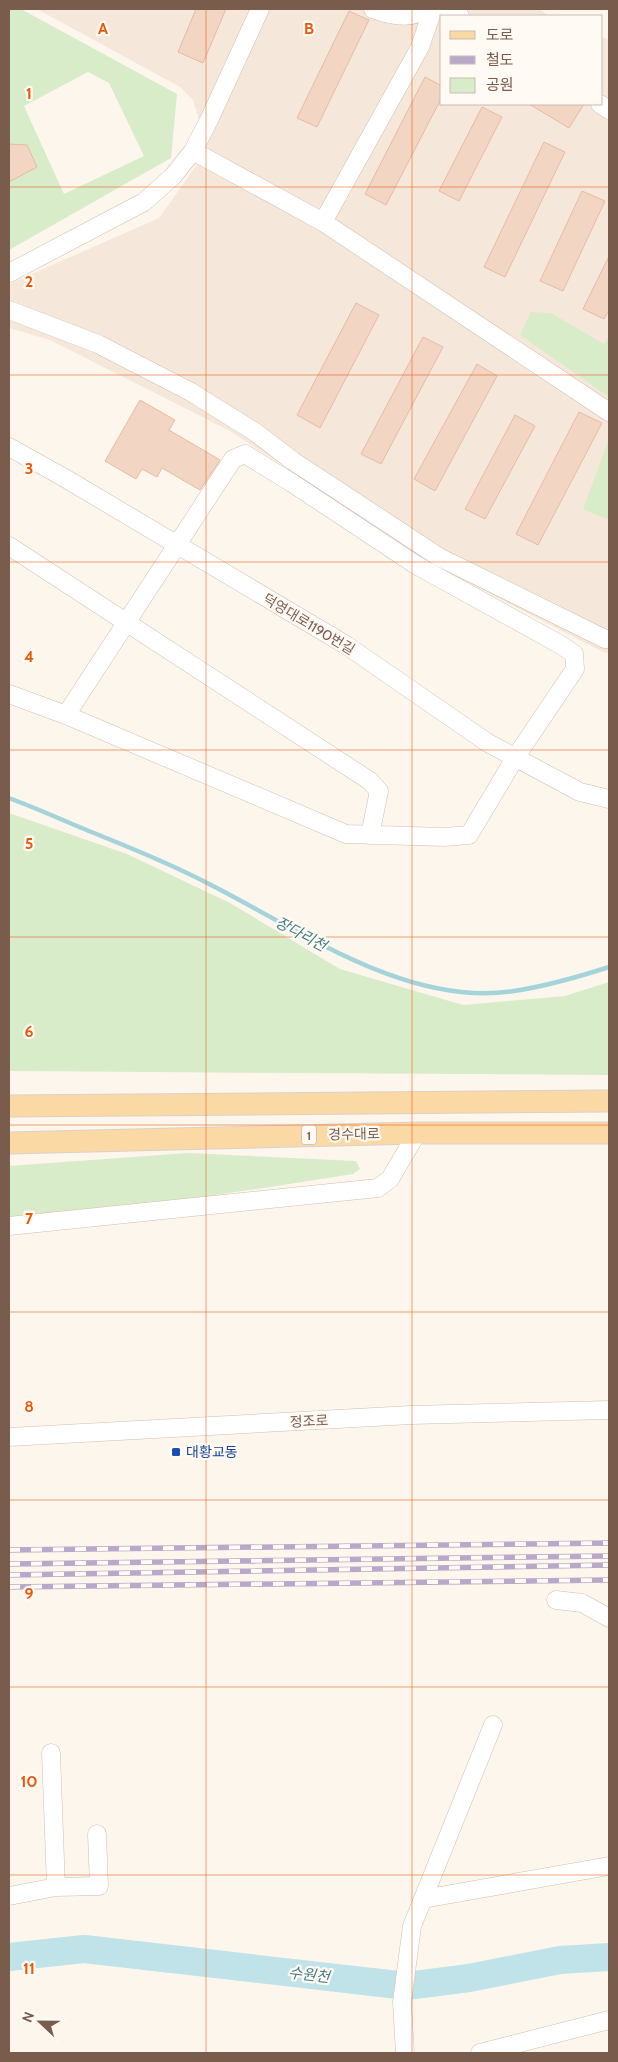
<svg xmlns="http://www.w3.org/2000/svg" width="618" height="2062" font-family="Cabin,'Noto Sans KR',sans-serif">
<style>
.residential{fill:#f5e8da}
.green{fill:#d8ecc9;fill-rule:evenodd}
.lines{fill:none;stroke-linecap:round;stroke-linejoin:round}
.stream{stroke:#a5d3da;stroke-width:4.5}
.river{stroke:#bfe3e8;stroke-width:28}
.building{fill:#f3d5c3;stroke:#e6bba3}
.minor-casing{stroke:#d1beb0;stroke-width:19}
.major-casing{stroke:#dad1cd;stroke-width:23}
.minor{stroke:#fff;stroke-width:18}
.major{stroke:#fbd9a5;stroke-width:21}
.rail-casing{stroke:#b9a8c9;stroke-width:5.5}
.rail{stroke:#fffaf3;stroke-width:4;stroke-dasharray:11;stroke-linecap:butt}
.grid{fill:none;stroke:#e8590c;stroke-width:1;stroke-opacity:0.55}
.transit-dot{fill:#1a4fb4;stroke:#fffaf3;stroke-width:2}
.labels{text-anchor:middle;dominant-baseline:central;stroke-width:4.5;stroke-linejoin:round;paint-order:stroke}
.shield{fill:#fffaf3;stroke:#a28b7f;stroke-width:1}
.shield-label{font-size:12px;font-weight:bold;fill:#7a5c4d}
.street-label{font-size:14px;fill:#7a5c4d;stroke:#fffaf3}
.transit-label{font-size:14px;fill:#164399;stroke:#fffaf3;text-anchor:start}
.water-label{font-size:15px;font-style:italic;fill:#437c86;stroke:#fffaf3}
.grid-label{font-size:16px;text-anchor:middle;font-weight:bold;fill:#e8590c;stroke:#fffaf3;stroke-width:4.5;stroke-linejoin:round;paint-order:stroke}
</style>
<rect width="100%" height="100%" fill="#fdf6ec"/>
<path class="residential" d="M 37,9 L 540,9 L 549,16 L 442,16 L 442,104 L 602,104 L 602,37 L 609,40 L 609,653 L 603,652 L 436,566 L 230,431 L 50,340 L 9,328 L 9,284 L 159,218 L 208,149 L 193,100 L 180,87 Z"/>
<path class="green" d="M 9,9 L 21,9 L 177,94 L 171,158 L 9,250 ZM 88,72 L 109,83 L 144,156 L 64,194 L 24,106 Z
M 531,312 L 551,313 L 604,344 L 609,336 L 609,397 L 520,335 Z
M 609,439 L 609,520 L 583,509 Z
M 9,813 L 127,854 L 230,903 L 340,969 L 463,1005 L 565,996 L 609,982 L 609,1075 L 9,1071 Z
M 188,1153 L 356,1161 L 360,1169 L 353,1174 C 239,1192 124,1210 9,1219 L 9,1166 Z"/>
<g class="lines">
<path class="stream" d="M 9,798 C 36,808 62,820 89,831 C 131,848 173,865 213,886 C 303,932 408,1007 514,991 C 547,986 578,977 609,967"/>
<path class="river" d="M 9,1957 L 84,1949 L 407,1986 L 469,1978 L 560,1960 L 609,1957"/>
</g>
<path class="building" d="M 196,9 L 226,9 L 203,63 L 178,52 Z
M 349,11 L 369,20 L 317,127 L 297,118 Z
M 425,77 L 442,86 L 442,97 L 386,205 L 365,194 Z
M 529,104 L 584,104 L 569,128 Z
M 482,107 L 502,117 L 459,201 L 439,191 Z
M 544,142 L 565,152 L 505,277 L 484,267 Z
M 9,144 L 27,145 L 37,167 L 9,182 Z
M 582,191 L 605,201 L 563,291 L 540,281 Z
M 609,256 L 609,310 L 604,319 L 583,309 Z
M 356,303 L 379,315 L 320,428 L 297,415 Z
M 423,337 L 443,347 L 381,464 L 361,454 Z
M 477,364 L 497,376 L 435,491 L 414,479 Z
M 140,400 L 175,420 L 169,430 L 220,460 L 200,490 L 162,468 L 157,477 L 142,469 L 136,479 L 105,461 Z
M 579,412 L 602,423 L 538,545 L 516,534 Z
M 515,415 L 535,426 L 485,519 L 465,509 Z"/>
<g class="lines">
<defs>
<path id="minor" d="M 373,9 C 389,15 412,20 426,9
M 433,9 L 420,47 L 323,222 L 609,412
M 447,9 L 460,16
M 600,104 L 609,110
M 193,151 L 323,222
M 9,273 L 144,202 L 173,176 L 193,151 L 209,120 L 260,9
M 9,310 L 98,344 L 191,392 L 255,432 L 293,461 L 439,557 L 605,639 L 609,639
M 9,447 L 63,477 L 346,645 L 488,743 L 580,792 L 609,799
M 9,546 L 370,781 L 379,791 L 370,835
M 9,694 L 66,715 L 346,834 L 444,837 L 469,835 L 515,758 L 575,669 L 574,654 L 561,645 L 416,565 L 292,483 L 245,454 L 233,459 L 66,715
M 9,1226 L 378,1188 L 390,1179 L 417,1133
M 9,1437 L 411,1415 L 609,1410
M 556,1600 L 582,1603 L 609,1618
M 51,1753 L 56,1887
M 9,1896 L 56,1887 L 99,1886 L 97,1834
M 423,1899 L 609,1866
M 405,2053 L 402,2002 L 412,1926 L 493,1725
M 480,2053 L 609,2020"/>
<path id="major" d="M 9,1106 L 609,1101
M 9,1143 L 417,1133 L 609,1133"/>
</defs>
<use href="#minor" class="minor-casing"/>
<use href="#major" class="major-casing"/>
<use href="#minor" class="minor"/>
<use href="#major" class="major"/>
<defs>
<path id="rail" d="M 9,1550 L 609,1543
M 9,1564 L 609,1556
M 9,1575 L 609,1565
M 9,1587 L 609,1580"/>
</defs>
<use href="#rail" class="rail-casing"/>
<use href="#rail" class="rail"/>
</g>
<path class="grid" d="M 206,9 L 206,2053M 412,9 L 412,2053M 9,187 L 609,187M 9,375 L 609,375M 9,562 L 609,562M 9,750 L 609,750M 9,937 L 609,937M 9,1125 L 609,1125M 9,1312 L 609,1312M 9,1500 L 609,1500M 9,1687 L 609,1687M 9,1875 L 609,1875"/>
<rect class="transit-dot" x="171" y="1447" width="10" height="10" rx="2.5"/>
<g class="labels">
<rect class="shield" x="301.5" y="1125.5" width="15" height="19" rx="4"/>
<g class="shield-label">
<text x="309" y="1135">1</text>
</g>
<g class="street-label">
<text transform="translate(309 624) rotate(31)">덕영대로1190번길</text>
<text transform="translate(354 1134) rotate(-1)">경수대로</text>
<text transform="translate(309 1421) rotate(-3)">정조로</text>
</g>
<g class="transit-label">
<text x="186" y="1452">대황교동</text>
</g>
<g class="water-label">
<text transform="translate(301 934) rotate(28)">장다리천</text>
<text transform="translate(309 1975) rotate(7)">수원천</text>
</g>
</g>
<g class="grid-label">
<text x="103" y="34">A</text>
<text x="309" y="34">B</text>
<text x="29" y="99">1</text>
<text x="29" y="287">2</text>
<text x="29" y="474">3</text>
<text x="29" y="662">4</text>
<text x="29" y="849">5</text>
<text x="29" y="1037">6</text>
<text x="29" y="1224">7</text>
<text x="29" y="1412">8</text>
<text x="29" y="1599">9</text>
<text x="29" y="1787">10</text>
<text x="29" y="1974">11</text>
</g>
<rect width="618" height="2062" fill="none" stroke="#7a5c4d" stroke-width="20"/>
<rect x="440" y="15" width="162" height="90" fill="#fffaf3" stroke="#cabbb1"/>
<rect x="450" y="31" width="25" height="8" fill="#fbd9a5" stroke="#cabbb1"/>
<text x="486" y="40" font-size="15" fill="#7a5c4d">도로</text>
<rect x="450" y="56" width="25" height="8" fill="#b9a8c9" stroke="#cabbb1"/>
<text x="486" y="65" font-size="15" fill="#7a5c4d">철도</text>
<rect x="450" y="78" width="25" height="15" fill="#d8ecc9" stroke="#cabbb1"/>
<text x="486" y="90" font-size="15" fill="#7a5c4d">공원</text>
<g transform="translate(40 2022) rotate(292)" stroke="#fffaf3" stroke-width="4" paint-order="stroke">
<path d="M0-4L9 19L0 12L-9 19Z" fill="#7a5c4d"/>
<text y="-8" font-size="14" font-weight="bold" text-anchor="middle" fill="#7a5c4d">N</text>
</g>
</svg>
